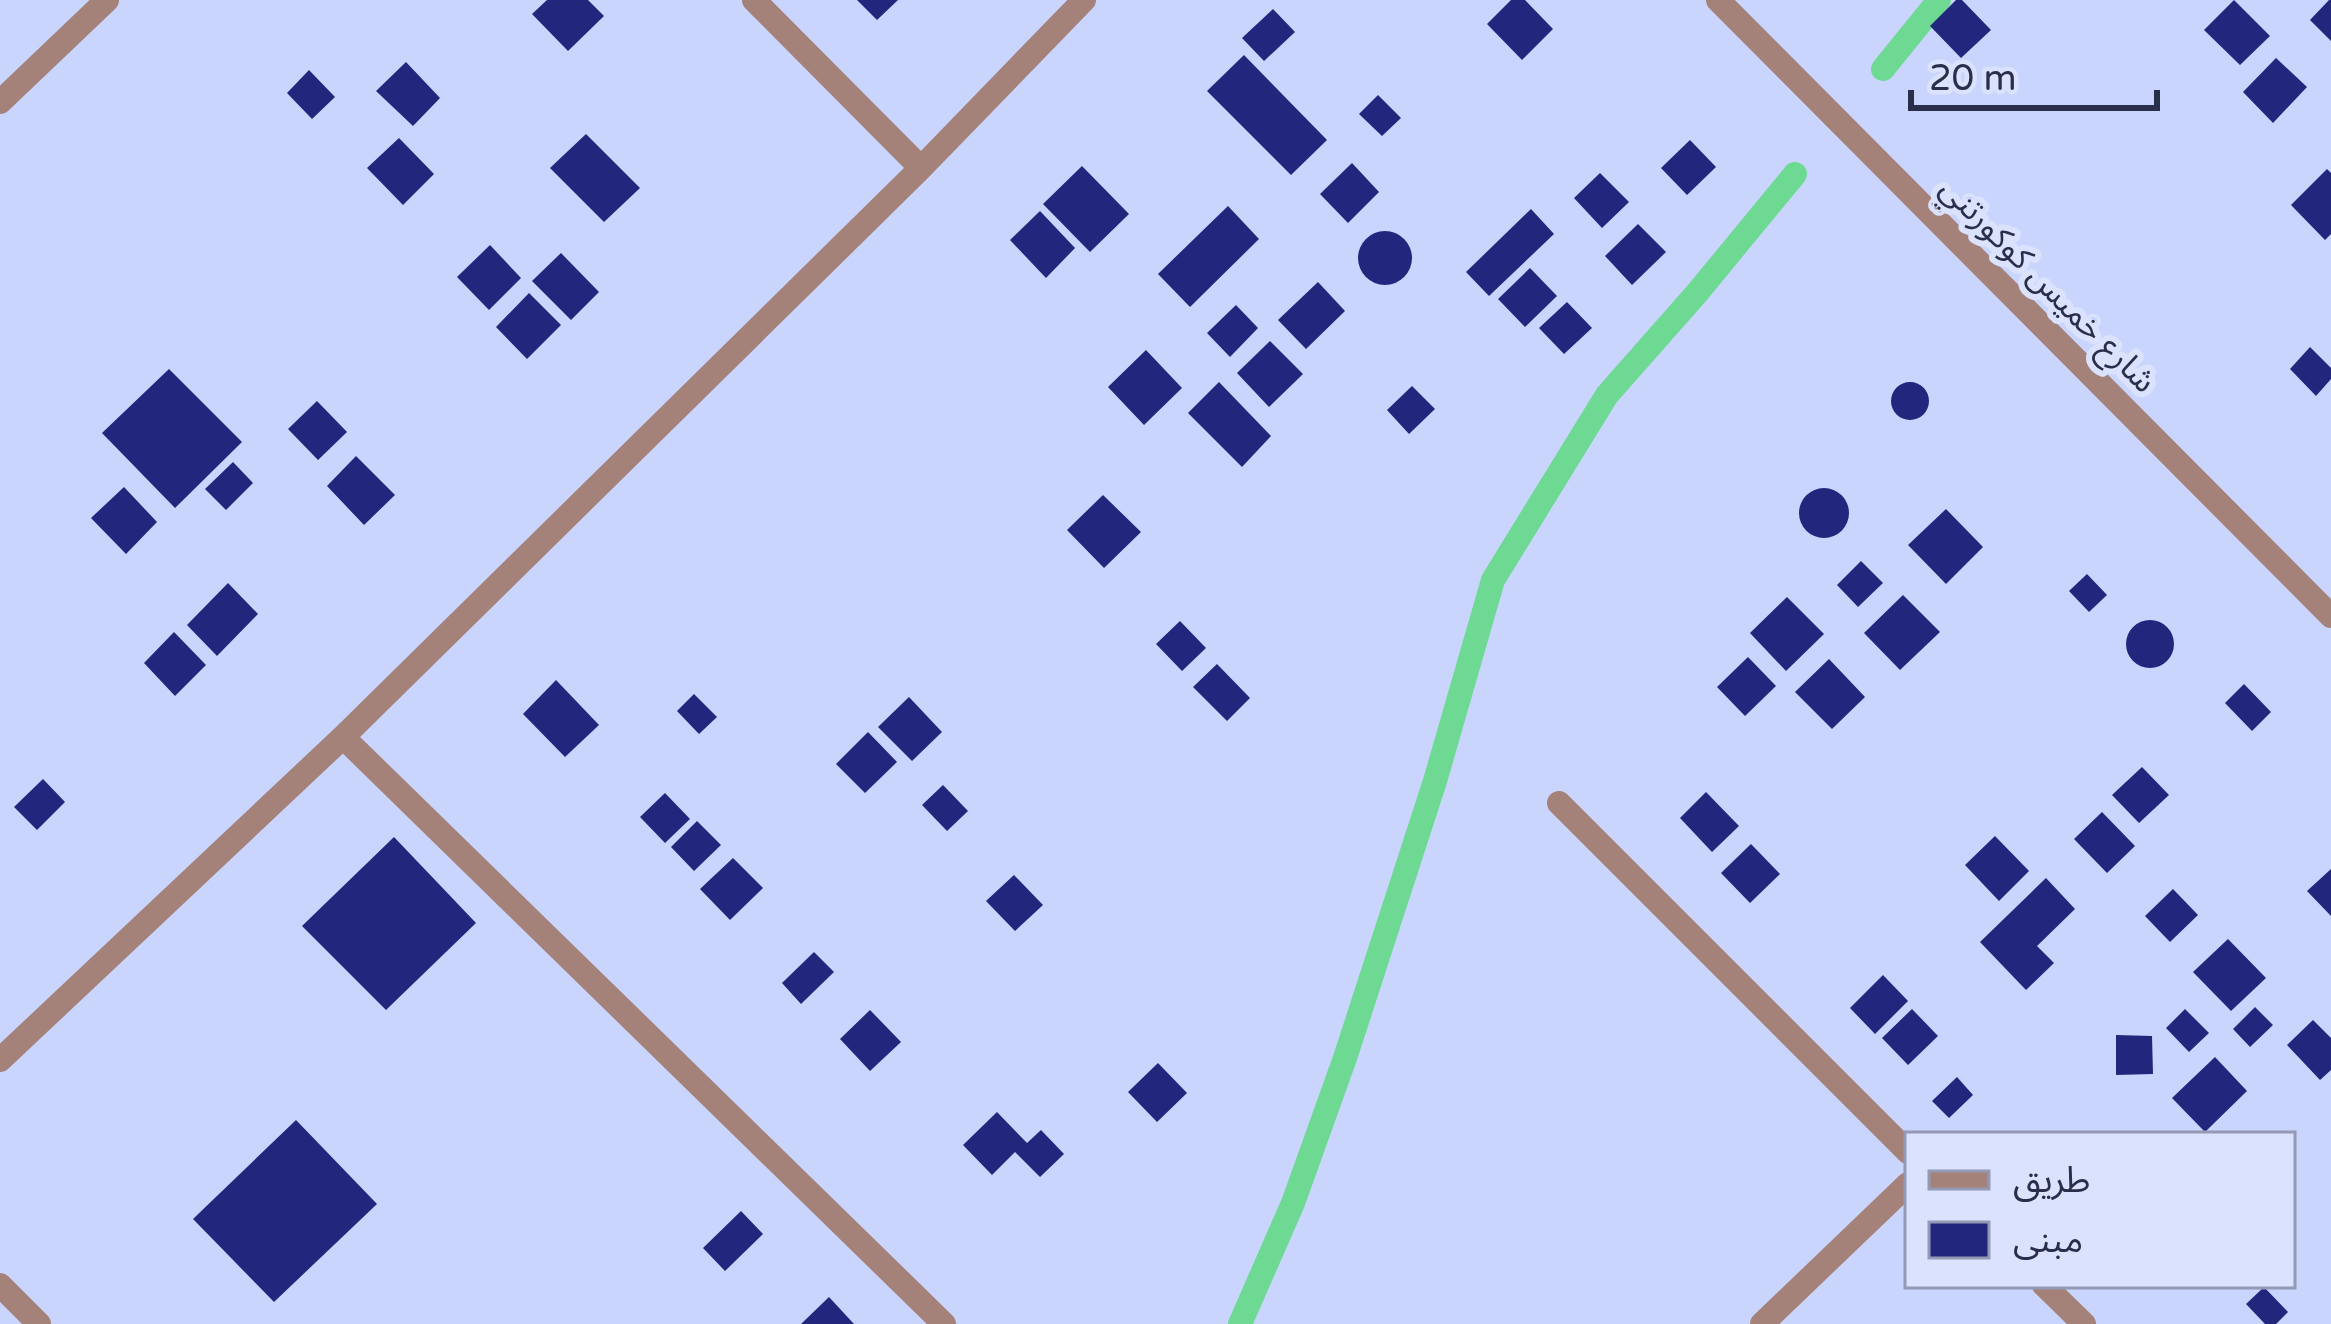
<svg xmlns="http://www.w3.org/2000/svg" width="2331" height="1324" font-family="'Varela Round','Noto Sans Arabic',sans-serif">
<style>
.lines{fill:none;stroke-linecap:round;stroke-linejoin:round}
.stream{stroke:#6dd993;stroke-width:24}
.building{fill:#22267d}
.street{stroke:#a4827a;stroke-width:24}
.labels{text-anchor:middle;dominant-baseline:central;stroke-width:12;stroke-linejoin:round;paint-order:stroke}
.street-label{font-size:33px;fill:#292f49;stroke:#dbe2fe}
</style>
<rect width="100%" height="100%" fill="#cad5fd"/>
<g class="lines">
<path class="stream" d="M 1883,69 L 1939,0
M 1240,1324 L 1293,1203 L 1345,1058 L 1435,781 L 1493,580 L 1607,395 L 1697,293 L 1795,174"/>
</g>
<path class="building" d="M 547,0 L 588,0 L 604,16 L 568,51 L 532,14 Z
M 857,0 L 898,0 L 877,20 Z
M 1511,0 L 1525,0 L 1553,29 L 1522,60 L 1487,24 Z
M 1956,0 L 1962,0 L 1991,30 L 1961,58 L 1930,26 Z
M 2234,0 L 2270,36 L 2240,65 L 2204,30 Z
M 2329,0 L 2331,0 L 2331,41 L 2310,20 Z
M 1273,9 L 1295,32 L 1264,61 L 1242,38 Z
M 1244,55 L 1327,140 L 1291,175 L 1207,91 Z
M 2276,58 L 2307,87 L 2273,123 L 2243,92 Z
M 406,62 L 440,98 L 413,126 L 376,91 Z
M 309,70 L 335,97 L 312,119 L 287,93 Z
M 1378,95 L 1401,118 L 1382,136 L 1359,114 Z
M 586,134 L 640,188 L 604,222 L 550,168 Z
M 399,138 L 434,174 L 403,205 L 367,168 Z
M 1690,140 L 1716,167 L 1687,195 L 1661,168 Z
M 1352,163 L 1379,192 L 1348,223 L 1320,194 Z
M 1082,166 L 1129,214 L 1090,252 L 1043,204 Z
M 2327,169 L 2331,173 L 2331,234 L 2325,240 L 2291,205 Z
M 1600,173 L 1629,202 L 1602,228 L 1574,198 Z
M 1228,206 L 1259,239 L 1190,307 L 1158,274 Z
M 1531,209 L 1554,234 L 1489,296 L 1466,272 Z
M 1040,211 L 1075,248 L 1046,278 L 1010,240 Z
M 1638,224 L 1666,252 L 1632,285 L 1605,256 Z
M1358 258a27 27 0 1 1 54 0a27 27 0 1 1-54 0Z
M 490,245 L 521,278 L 489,310 L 457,277 Z
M 561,253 L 599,292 L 571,320 L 532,281 Z
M 1530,268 L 1557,296 L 1525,327 L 1498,299 Z
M 1318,282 L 1345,311 L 1306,349 L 1278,320 Z
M 529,293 L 561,325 L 527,359 L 496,327 Z
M 1567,302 L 1592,328 L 1564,354 L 1539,328 Z
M 1236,305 L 1258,328 L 1230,357 L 1207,333 Z
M 1270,341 L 1303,374 L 1269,407 L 1237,373 Z
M 2310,347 L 2331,368 L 2331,379 L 2316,396 L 2290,369 Z
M 1146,350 L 1182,388 L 1144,425 L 1108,387 Z
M 169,369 L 242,442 L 175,508 L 102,433 Z
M 1219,382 L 1271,436 L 1242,467 L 1188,413 Z
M1891 401a19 19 0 1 1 38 0a19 19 0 1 1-38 0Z
M 1412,386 L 1435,409 L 1409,434 L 1387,410 Z
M 317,401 L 347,432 L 318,460 L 288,429 Z
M 356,456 L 395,495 L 364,525 L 327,486 Z
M 233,462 L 253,483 L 226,510 L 205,489 Z
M 124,487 L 157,522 L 126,554 L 91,518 Z
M1799 513a25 25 0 1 1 50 0a25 25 0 1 1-50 0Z
M 1103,495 L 1141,532 L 1104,568 L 1067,530 Z
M 1946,509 L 1983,547 L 1946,584 L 1908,545 Z
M 1861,561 L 1883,583 L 1858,607 L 1837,585 Z
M 2087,574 L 2107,595 L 2089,612 L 2069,591 Z
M 228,583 L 258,614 L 217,656 L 187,625 Z
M 1903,595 L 1940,632 L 1900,670 L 1864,633 Z
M 1787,597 L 1824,634 L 1786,671 L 1750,633 Z
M2126 644a24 24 0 1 1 48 0a24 24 0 1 1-48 0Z
M 1180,621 L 1206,648 L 1182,671 L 1156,644 Z
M 174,632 L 206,665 L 175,696 L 144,663 Z
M 1748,657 L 1776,686 L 1745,716 L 1717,687 Z
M 1829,659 L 1865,697 L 1832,729 L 1795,692 Z
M 1217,664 L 1250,698 L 1227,721 L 1193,687 Z
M 556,680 L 599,725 L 565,757 L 523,714 Z
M 2244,684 L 2271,712 L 2252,731 L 2225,703 Z
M 694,694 L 717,717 L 699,734 L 677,711 Z
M 909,697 L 942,732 L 912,761 L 878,727 Z
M 868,732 L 897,762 L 865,793 L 836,764 Z
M 2142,767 L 2169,795 L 2139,823 L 2112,795 Z
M 43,779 L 65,802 L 37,830 L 14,807 Z
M 943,785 L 968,811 L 947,831 L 922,805 Z
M 1706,792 L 1739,826 L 1712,852 L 1680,818 Z
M 665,793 L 690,819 L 665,843 L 640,817 Z
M 2102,812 L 2135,846 L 2107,873 L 2074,839 Z
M 697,821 L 721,845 L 694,871 L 671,847 Z
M 1995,836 L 2029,871 L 1999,901 L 1965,865 Z
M 394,837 L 476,923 L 386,1010 L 302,926 Z
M 1751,844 L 1780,874 L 1750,903 L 1721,873 Z
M 733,858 L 763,888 L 730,920 L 700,889 Z
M 2331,869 L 2331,916 L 2307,891 Z
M 1014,875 L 1043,905 L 1015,931 L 986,901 Z
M 2046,878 L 2075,909 L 2037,946 L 2054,963 L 2026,990 L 1980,942 Z
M 2173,889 L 2198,915 L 2170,942 L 2145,916 Z
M 2228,939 L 2266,978 L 2231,1011 L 2193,972 Z
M 814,952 L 834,972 L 801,1004 L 782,983 Z
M 1883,975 L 1908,1001 L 1875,1034 L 1850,1008 Z
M 2255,1007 L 2273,1025 L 2250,1047 L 2233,1029 Z
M 1912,1009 L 1938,1036 L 1908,1065 L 1882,1038 Z
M 2185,1009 L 2209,1033 L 2189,1052 L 2166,1028 Z
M 870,1010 L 901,1042 L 870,1071 L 840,1039 Z
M 2313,1020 L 2331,1038 L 2331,1070 L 2320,1080 L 2287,1045 Z
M 2116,1035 L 2152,1036 L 2153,1074 L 2116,1075 Z
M 2215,1057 L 2247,1091 L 2205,1132 L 2172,1098 Z
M 1158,1063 L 1187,1093 L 1157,1122 L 1128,1092 Z
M 1957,1077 L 1973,1095 L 1949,1118 L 1932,1101 Z
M 997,1112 L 1027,1143 L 1041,1130 L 1064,1154 L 1040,1177 L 1015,1152 L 992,1175 L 963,1145 Z
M 296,1120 L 377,1204 L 274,1302 L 193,1219 Z
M 741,1211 L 763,1234 L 725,1271 L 703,1248 Z
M 2264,1287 L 2288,1312 L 2276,1324 L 2265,1324 L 2246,1304 Z
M 829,1297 L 854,1324 L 801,1324 Z"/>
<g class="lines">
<path class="street" d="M 754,0 L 921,168
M 1718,0 L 2331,616
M 0,102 L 107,0
M 343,737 L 944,1324
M 1559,803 L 1908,1152
M 0,1060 L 343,737 L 921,168 L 1084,0
M 0,1285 L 39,1324
M 2044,1285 L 2084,1324
M 1762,1324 L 1908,1184"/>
</g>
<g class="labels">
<g class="street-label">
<text transform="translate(2048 285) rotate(45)">شارع خميس كوكورتني</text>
</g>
</g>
<rect x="1905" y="1132" width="390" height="156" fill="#dbe2fe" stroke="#949ab6" stroke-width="3"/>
<rect x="1929" y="1171" width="60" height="18" fill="#a4827a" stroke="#949ab6" stroke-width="3"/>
<text x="2013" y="1192" font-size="36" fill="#292f49">طريق</text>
<rect x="1929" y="1222" width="60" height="36" fill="#22267d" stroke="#949ab6" stroke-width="3"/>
<text x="2013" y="1252" font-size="36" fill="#292f49">مبنى</text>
<path d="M1911 90v18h246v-18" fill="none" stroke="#292f49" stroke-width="6"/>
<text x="1929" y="90" font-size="36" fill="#292f49" stroke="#dbe2fe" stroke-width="9" paint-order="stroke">20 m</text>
</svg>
